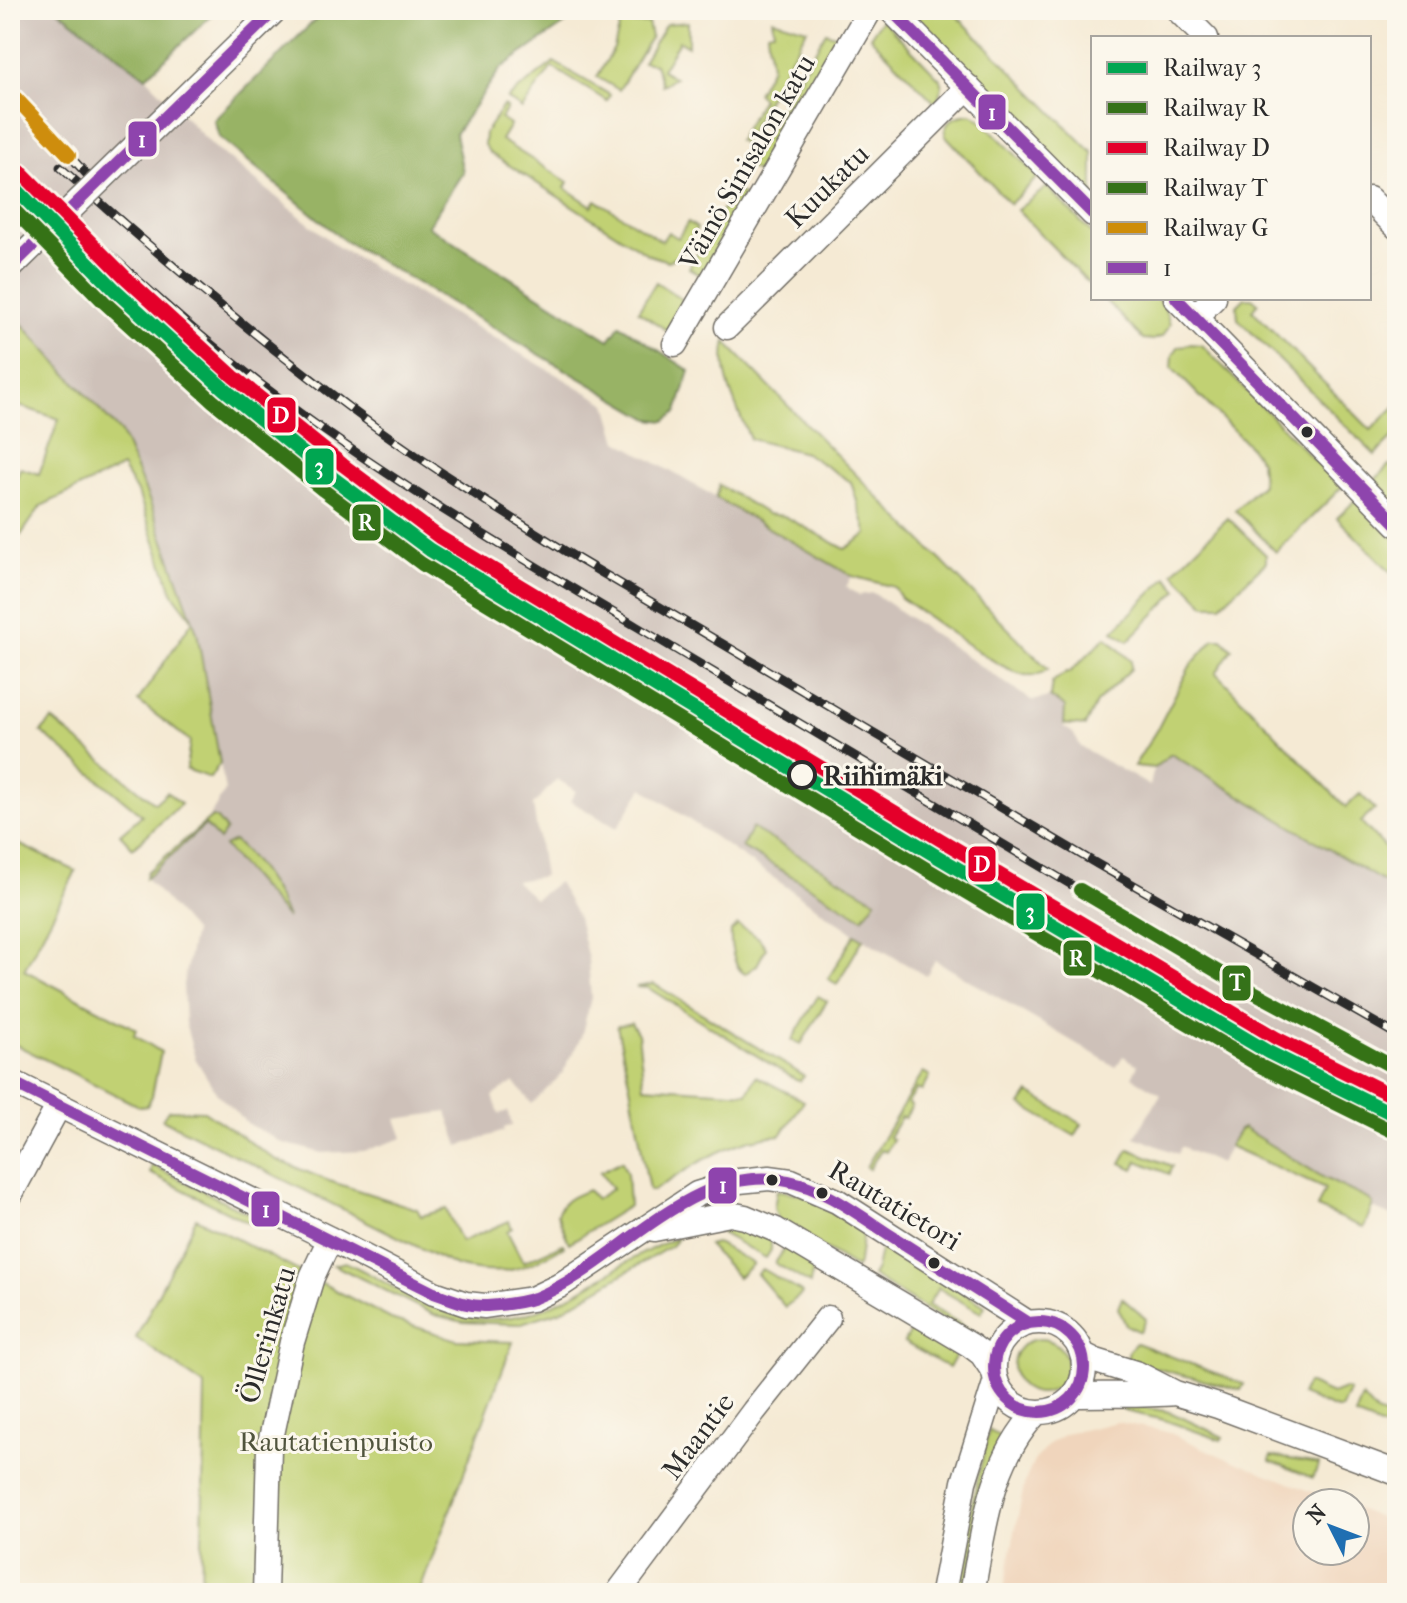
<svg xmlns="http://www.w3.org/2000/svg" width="1407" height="1603" font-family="'IM FELL French Canon',serif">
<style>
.built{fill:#f0d5bc}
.industrial{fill:#cec1b9}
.green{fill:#c1d173;stroke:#767e4f;stroke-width:2}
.forest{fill:#98b365;stroke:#626f48;stroke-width:2}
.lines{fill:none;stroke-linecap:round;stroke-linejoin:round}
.minor-casing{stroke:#726e66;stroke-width:27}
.minor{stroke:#fff;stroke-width:24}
.rail-casing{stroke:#2b2b2b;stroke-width:9}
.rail{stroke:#fbf7ec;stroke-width:6;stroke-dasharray:18;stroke-linecap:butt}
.minor-bridge-casing{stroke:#726e66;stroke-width:27;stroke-linecap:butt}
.minor-bridge{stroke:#fff;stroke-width:24}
.bus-1-casing{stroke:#fbf7ec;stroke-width:18}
.bus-1{stroke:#8e44ad;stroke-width:12}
.rail-1-casing{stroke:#fbf7ec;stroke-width:20}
.rail-2-casing{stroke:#fbf7ec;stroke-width:20}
.rail-3-casing{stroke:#fbf7ec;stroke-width:20}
.rail-4-casing{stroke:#fbf7ec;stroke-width:20}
.rail-5-casing{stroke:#fbf7ec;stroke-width:20}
.rail-1{stroke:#00a651;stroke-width:14}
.rail-2{stroke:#357219;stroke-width:14}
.rail-3{stroke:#e4002b;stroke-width:14}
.rail-4{stroke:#357219;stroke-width:14}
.rail-5{stroke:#ce8d09;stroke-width:14}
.bus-dot{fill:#2b2b2b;stroke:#fbf7ec;stroke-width:3}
.stop-dot{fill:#fbf7ec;stroke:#2b2b2b;stroke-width:4}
.labels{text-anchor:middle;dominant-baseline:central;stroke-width:6;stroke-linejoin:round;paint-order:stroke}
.street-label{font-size:28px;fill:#2b2b2b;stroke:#fbf7ec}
.stop-label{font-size:28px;font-weight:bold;fill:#2b2b2b;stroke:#fbf7ec;text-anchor:start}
.park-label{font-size:28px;fill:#50543d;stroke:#fbf7ec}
.line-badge{stroke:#fbf7ec;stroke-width:3}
.badge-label{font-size:22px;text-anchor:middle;font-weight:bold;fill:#fff}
</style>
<rect width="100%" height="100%" fill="#fbf7ec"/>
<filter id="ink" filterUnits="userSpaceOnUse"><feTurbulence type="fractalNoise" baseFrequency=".0125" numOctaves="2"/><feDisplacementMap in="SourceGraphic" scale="16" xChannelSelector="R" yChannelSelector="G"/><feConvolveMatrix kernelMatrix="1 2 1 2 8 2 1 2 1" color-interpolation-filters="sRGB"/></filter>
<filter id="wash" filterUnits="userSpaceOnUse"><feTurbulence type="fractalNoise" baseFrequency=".006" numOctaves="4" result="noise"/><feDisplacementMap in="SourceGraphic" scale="32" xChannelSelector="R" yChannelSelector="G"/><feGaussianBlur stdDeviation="1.8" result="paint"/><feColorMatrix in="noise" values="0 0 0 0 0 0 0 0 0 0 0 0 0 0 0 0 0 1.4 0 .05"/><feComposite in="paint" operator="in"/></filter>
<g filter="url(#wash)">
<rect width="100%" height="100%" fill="#f5ead4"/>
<path class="built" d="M 1117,1422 L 1168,1432 L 1225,1458 L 1341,1503 L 1307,1503 L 1307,1551 L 1355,1551 L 1355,1508 L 1397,1525 L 1397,1593 L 1003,1593 L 1025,1481 L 1034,1461 L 1050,1443 L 1065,1434 Z"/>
<path class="industrial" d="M 10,10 L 58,10 L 146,77 L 213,146 L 338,247 L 607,404 L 618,441 L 852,576 L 846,587 L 859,595 L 873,593 L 1032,701 L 1050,697 L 1065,707 L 1064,727 L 1073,733 L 1081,747 L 1150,786 L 1154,768 L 1171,754 L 1397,890 L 1397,1218 L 1325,1189 L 1230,1146 L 1220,1164 L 1181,1147 L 1178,1154 L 1135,1137 L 1161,1094 L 1132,1077 L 1138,1065 L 1123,1056 L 1116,1067 L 935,960 L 926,976 L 855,934 L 643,788 L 617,828 L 570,801 L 576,791 L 557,779 L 533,805 L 544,876 L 515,881 L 535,899 L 558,882 L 578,918 L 588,959 L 591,998 L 581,1037 L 562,1074 L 532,1104 L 514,1082 L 493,1096 L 499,1114 L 508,1111 L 512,1125 L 504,1128 L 504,1131 L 459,1146 L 447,1112 L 396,1119 L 403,1138 L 364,1151 L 322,1153 L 283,1143 L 247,1123 L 217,1094 L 195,1058 L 185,1023 L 183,984 L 194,932 L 146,878 L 205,824 L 225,791 L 197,632 L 148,497 L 121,433 L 10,311 Z"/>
<path class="green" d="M 908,10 L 951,10 L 1093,153 L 1093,198 Z
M 772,19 L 807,29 L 743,143 L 738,140 L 762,99 L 757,93 L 771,67 L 767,32 L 774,31 Z
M 882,19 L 940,79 L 942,87 L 936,104 L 870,37 Z
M 688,22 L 688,46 L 679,41 L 662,70 L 675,78 L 662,85 L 655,64 L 643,62 L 666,24 Z
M 648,23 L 651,37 L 619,90 L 597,77 L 614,48 L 620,24 Z
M 826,32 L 841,37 L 761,174 L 747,167 Z
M 554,62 L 610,95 L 607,101 L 552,67 L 522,109 L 507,99 Z
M 503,106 L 507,108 L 501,119 L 510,125 L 501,140 L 568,182 L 565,188 L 592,206 L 596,200 L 662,241 L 668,232 L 678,238 L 688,222 L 697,228 L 680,255 L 668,261 L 649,255 L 490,153 L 484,145 L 485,133 Z
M 971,114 L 980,119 L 1038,177 L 1010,204 L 945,135 C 944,119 958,115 971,114 Z
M 1047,187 L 1093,234 L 1093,288 L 1017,210 Z
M 734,190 L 747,197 L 702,276 L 689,268 Z
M 656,282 L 686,302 L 668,331 L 638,311 Z
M 1103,298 L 1156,298 L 1164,306 L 1170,324 L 1163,336 L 1153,340 L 1143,339 Z
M 1245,298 L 1252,298 L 1258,303 L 1252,310 L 1371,430 L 1397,405 L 1397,433 L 1375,455 L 1238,319 L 1237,306 Z
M 10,311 L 121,433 L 148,497 L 197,632 L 220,763 L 210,778 L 186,769 L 190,741 L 138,701 L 193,620 L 173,594 L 139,496 L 122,467 L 41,506 L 21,535 L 10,531 L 10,487 L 14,485 L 20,468 L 39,474 L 59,419 L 10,403 Z
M 726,341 L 731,348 L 1048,669 C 1040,675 1035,676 1025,675 C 998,670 928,616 901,598 L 894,587 L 852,576 L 716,498 L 719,485 L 767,514 L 784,516 L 845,549 L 867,534 L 851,482 L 805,453 L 750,439 C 738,409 718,373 726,341 Z
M 1189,344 L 1202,345 L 1321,467 L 1343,486 L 1276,552 L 1235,510 L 1262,484 L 1260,461 L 1250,447 L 1172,368 L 1173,355 L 1178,347 Z
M 1389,465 L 1397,468 L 1397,508 L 1371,484 Z
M 1358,498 L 1397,542 L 1397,578 L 1337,518 Z
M 1228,518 L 1266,555 L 1266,562 L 1221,605 L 1206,605 L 1173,572 Z
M 1167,577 L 1178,590 L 1128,641 L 1113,631 Z
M 1106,637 L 1131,661 L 1131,669 L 1096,703 L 1085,726 L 1064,724 L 1065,707 L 1050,697 L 1052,682 L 1067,672 L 1069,673 Z
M 1214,639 L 1222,639 L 1232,649 L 1216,673 L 1346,807 L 1360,794 L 1375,809 L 1361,822 L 1397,860 L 1397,890 L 1171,754 L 1154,768 L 1134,766 L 1159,726 L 1190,666 Z
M 52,720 L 155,803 L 167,792 L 181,804 L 133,848 L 120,834 L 142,815 L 41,732 Z
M 212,817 L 217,819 L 226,830 L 219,840 L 205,825 L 146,878 L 147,872 Z
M 752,828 L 876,900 L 863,918 L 742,847 Z
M 10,840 L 76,871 L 24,970 L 136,1029 L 134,1035 L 161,1052 L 152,1096 L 147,1106 L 140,1107 L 10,1042 Z
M 234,841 C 256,860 277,891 287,918 L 224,846 Z
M 738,925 L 759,938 L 766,948 L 757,965 L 745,974 C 733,967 730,945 731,931 Z
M 855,934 L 863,939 L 837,984 L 828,979 Z
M 654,984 L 804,1076 L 800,1081 L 796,1080 L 648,988 L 636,987 Z
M 818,996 L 827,1001 L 801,1044 L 792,1040 Z
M 631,1023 L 638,1034 L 644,1086 L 747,1093 L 756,1076 L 804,1101 L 781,1135 C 731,1138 694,1165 653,1191 L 649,1190 L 630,1086 L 617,1026 Z
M 923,1072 L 930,1076 L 922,1091 L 917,1089 L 908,1103 L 912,1106 L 905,1118 L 901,1117 L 889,1137 L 893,1140 L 886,1152 L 881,1150 L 869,1169 L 866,1167 Z
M 1029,1093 L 1082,1124 L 1075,1136 L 1021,1105 Z
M 168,1110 L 204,1111 L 275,1159 L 329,1181 L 417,1209 L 421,1216 L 446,1209 L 461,1242 L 509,1221 L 512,1228 L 507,1231 L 523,1262 L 563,1244 L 564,1246 C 525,1270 502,1278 456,1266 L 162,1119 Z
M 1243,1128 L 1326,1179 L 1370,1200 L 1373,1204 L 1364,1228 L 1317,1208 L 1325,1189 L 1229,1146 L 1239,1130 Z
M 1129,1149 L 1172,1166 L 1169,1174 L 1138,1161 L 1134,1169 L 1121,1163 Z
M 622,1161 L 627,1174 L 629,1206 L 569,1243 L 557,1214 C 562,1199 574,1196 588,1190 L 596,1199 L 612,1189 L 600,1172 Z
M 152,1165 L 263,1221 L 251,1224 L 150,1173 Z
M 777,1190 L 801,1194 L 863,1229 L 859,1262 L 856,1268 L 778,1219 L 774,1208 Z
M 196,1218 L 391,1319 L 457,1340 L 513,1342 L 419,1593 L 201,1593 L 205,1386 L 136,1338 Z
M 722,1225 L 742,1227 L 771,1238 L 771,1250 L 766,1258 L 721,1233 Z
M 679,1237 L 671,1246 L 560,1311 L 518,1324 L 463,1322 L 435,1315 L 334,1265 L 345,1262 C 380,1277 412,1302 449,1313 C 544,1340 597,1267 679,1237 Z
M 882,1241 L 985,1306 L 981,1313 L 938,1288 L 928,1305 L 971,1330 L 968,1335 L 872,1276 L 876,1269 Z
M 715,1243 L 719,1244 L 753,1264 L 738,1277 L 708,1245 Z
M 786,1247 L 814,1263 L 810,1284 L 775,1263 Z
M 762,1269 L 801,1292 L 802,1294 L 785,1307 L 757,1274 Z
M 1122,1298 L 1146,1319 L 1140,1332 L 1126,1325 L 1118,1308 Z
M 910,1331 L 959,1350 L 949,1368 L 904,1342 Z
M1013 1366a27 27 0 1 1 54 0a27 27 0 1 1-54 0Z
M 1136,1343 L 1244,1384 L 1241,1390 L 1127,1361 L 1129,1350 Z
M 1307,1383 L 1332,1394 L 1344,1389 L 1349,1391 L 1341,1409 L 1336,1409 L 1301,1395 Z
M 1362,1397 L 1376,1413 L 1394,1420 L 1390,1430 L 1355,1416 Z
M 1120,1403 L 1170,1412 L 1223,1437 L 1221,1440 L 1164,1420 L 1124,1411 Z
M 989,1430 L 1006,1441 L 964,1593 L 951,1593 Z
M 1271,1456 L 1319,1464 L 1313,1478 L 1270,1461 Z"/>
<path class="forest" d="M 58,10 L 217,10 L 146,77 Z
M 325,10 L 585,10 L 501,68 L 455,134 L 463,172 L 428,226 L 609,340 L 620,325 L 690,371 L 677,412 L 665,421 L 650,419 L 345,241 L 219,137 L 214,120 Z"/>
</g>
<g filter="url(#ink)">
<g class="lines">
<defs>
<path id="minor" d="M 891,10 L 1093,214
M 1178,10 L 1206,38
M 1369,199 L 1397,227
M 1176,298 L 1397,524
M 1195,317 L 1214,298
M 727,327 L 968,87
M 675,344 L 870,10
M 10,1081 L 330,1239 L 434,1293 L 466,1304 L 485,1306 L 532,1299 L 559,1286 L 697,1194 L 739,1181 L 769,1178 L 791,1181 L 837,1201 L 1028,1323
M 10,1195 L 59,1105
M 654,1229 L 730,1214 L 745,1217 L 776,1230 L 970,1345 L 982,1354 L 994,1372
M994 1367a45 45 0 1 1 90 0a45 45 0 1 1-90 0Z
M 1082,1354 L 1096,1361 L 1138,1374 L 1175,1393 L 1218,1406 L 1397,1473
M 1074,1395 C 1108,1394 1141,1396 1175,1393
M 265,1593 L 269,1448 L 292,1342 L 312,1277 L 330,1239
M 618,1593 L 754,1411 L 828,1318
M 943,1593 L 964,1482 L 996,1380
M 972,1593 C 984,1529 990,1461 1037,1412"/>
</defs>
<use href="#minor" class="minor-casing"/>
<use href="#minor" class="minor"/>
<defs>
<path id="rail" d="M 69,155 L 101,190
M 10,157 C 90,237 172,315 262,385 C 380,475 508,550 636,626 C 784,714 932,802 1080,890
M 60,167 C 154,251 250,333 351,409 C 423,463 499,510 575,557 L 1097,864 L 1397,1035
M 10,205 L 101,298 L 213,401 L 356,515 L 486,603 L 1260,1065 L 1361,1115 L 1397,1130"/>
</defs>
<use href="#rail" class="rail-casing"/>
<use href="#rail" class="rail"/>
<defs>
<path id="minor-bridge" d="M 10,268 L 275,10"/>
</defs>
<use href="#minor-bridge" class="minor-bridge-casing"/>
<use href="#minor-bridge" class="minor-bridge"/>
<defs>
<path id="bus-1" d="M 891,10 L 1093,214
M 10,268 L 275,10
M 1176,298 L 1397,524
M 10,1081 L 434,1293 C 451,1299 468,1307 487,1306 C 501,1305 521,1303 535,1298 C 617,1266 691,1161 788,1181 C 824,1188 859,1215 890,1235 C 936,1264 982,1294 1028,1323
M994 1367a45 45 0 1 1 90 0a45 45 0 1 1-90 0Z"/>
</defs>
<use href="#bus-1" class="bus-1-casing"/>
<use href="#bus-1" class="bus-1"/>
<defs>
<path id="rail-1" d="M 10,183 L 115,290 L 224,389 L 333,478 L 430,550 L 933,854 L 1268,1052 L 1397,1116"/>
<path id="rail-2" d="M 10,206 L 104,302 L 213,401 L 323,490 L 422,564 L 925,868 L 1260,1066 L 1390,1130"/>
<path id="rail-3" d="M 21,172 L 126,278 L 234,377 L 343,465 L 439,537 L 941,840 L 1276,1038 L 1397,1098"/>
<path id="rail-4" d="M 1080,890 L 1237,983 L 1397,1069"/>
<path id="rail-5" d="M 10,92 L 69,155"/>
</defs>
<use href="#rail-1" class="rail-1-casing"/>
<use href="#rail-2" class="rail-2-casing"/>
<use href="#rail-3" class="rail-3-casing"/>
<use href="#rail-4" class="rail-4-casing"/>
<use href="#rail-5" class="rail-5-casing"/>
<use href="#rail-1" class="rail-1"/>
<use href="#rail-2" class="rail-2"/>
<use href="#rail-3" class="rail-3"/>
<use href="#rail-4" class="rail-4"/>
<use href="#rail-5" class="rail-5"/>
</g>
</g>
<g class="bus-dot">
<circle cx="1307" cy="432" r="7"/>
<circle cx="772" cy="1180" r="7"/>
<circle cx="822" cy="1193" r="7"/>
<circle cx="934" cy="1263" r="7"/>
</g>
<circle class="stop-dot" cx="802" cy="775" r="13"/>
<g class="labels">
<g class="street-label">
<text transform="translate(747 162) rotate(-60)">Väinö Sinisalon katu</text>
<text transform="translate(827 186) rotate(-45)">Kuukatu</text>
<text transform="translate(895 1205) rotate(31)">Rautatietori</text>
<text transform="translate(267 1335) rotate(-74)">Öllerinkatu</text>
<text transform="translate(698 1436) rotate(-53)">Maantie</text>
</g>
<g class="stop-label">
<text x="823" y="775">Riihimäki</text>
</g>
<g class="park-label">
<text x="336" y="1441">Rautatienpuisto</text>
</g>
</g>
<g class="line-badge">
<rect x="977" y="93" width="30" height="38" rx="8" fill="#8e44ad"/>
<rect x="127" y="120" width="31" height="38" rx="8" fill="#8e44ad"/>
<rect x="266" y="396" width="31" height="38" rx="8" fill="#e4002b"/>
<rect x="304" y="447" width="31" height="39" rx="8" fill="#00a651"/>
<rect x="351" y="503" width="31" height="39" rx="8" fill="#357219"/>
<rect x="967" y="845" width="30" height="38" rx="8" fill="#e4002b"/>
<rect x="1015" y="892" width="31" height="39" rx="8" fill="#00a651"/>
<rect x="1062" y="939" width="31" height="38" rx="8" fill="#357219"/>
<rect x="1221" y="964" width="31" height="38" rx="8" fill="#357219"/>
<rect x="707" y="1166" width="31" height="39" rx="8" fill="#8e44ad"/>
<rect x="250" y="1190" width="31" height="38" rx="8" fill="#8e44ad"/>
</g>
<g class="badge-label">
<text x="992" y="120">1</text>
<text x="142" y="147">1</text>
<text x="281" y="423">D</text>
<text x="319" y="474">3</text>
<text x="366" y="530">R</text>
<text x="982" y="872">D</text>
<text x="1030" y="919">3</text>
<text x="1077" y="966">R</text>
<text x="1237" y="990">T</text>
<text x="723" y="1193">1</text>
<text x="266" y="1217">1</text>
</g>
<rect width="1407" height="1603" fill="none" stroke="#fbf7ec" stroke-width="40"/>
<rect x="1091" y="36" width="280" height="264" fill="#fbf7ec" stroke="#a8a59f" stroke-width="2"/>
<rect x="1107" y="62" width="40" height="12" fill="#00a651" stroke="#a8a59f" stroke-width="2"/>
<text x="1163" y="76" font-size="24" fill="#2b2b2b">Railway 3</text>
<rect x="1107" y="102" width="40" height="12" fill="#357219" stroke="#a8a59f" stroke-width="2"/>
<text x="1163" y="116" font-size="24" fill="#2b2b2b">Railway R</text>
<rect x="1107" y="142" width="40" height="12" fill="#e4002b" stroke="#a8a59f" stroke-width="2"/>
<text x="1163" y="156" font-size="24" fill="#2b2b2b">Railway D</text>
<rect x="1107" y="182" width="40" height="12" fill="#357219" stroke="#a8a59f" stroke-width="2"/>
<text x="1163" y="196" font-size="24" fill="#2b2b2b">Railway T</text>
<rect x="1107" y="222" width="40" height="12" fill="#ce8d09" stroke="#a8a59f" stroke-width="2"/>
<text x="1163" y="236" font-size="24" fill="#2b2b2b">Railway G</text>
<rect x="1107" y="262" width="40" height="12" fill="#8e44ad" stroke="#a8a59f" stroke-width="2"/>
<text x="1163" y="276" font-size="24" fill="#2b2b2b">1</text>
<g transform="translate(1331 1527) rotate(312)"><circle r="38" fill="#fbf7ec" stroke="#a8a59f" stroke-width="2"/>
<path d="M0-6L14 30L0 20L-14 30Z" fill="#1f6fb2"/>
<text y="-12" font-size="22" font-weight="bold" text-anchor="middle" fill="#2b2b2b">N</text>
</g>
</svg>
